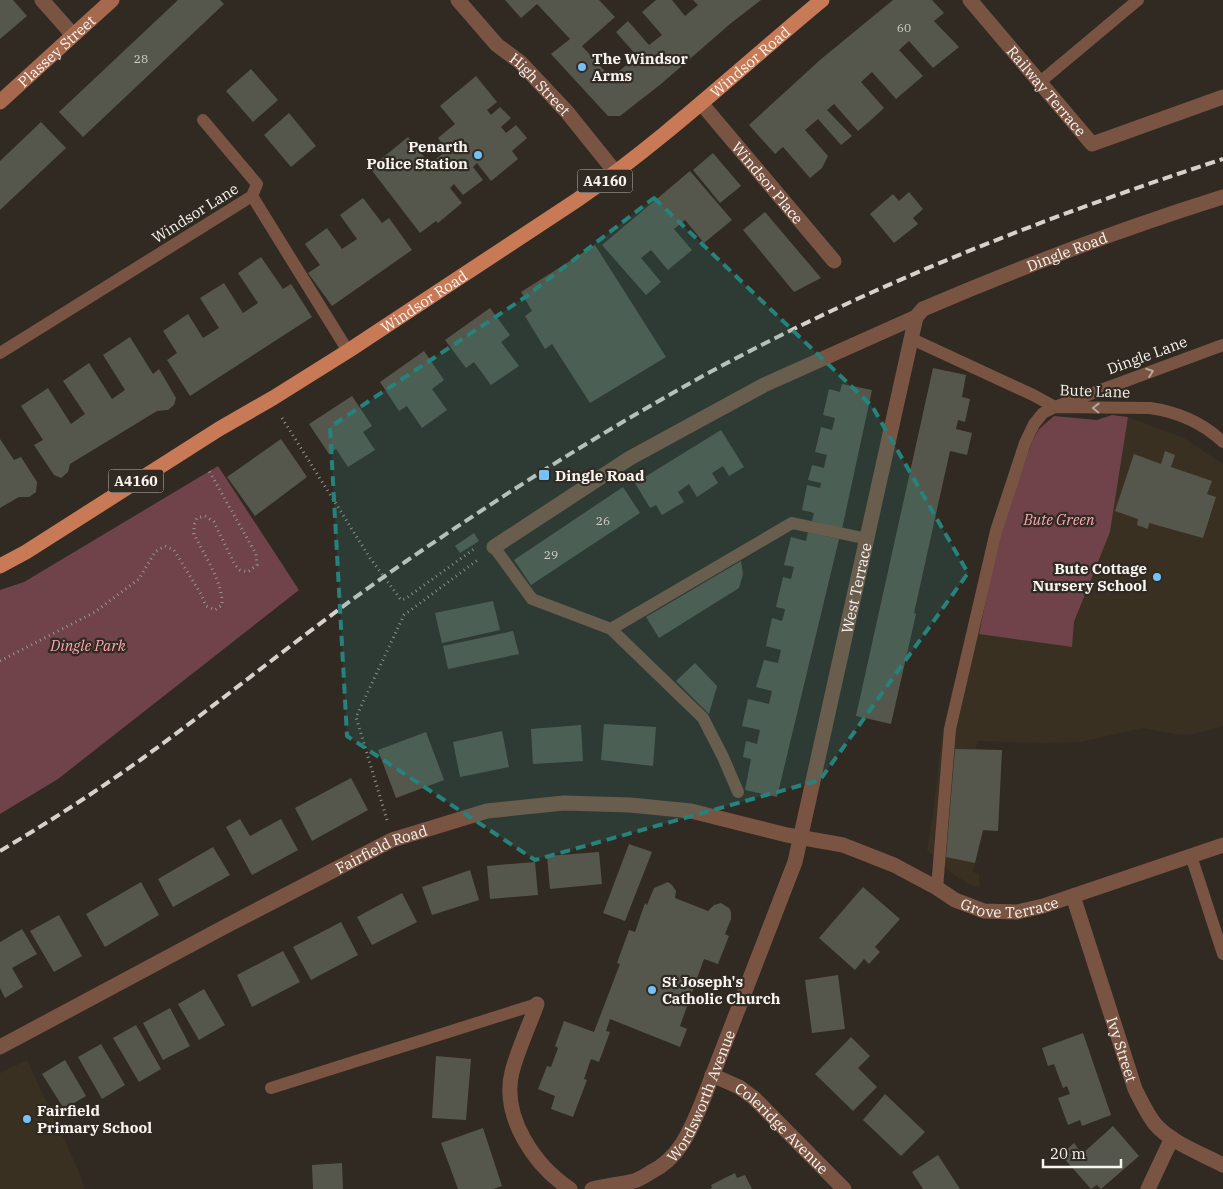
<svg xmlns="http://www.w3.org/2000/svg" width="1223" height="1189" font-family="'IBM Plex Serif',serif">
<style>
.built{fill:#393022}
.green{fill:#6f4349}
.building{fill:#56574c}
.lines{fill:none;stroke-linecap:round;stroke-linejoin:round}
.path{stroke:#99948e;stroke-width:3;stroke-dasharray:1 4;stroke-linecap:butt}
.lane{stroke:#7a5443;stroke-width:12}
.street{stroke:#7a5443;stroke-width:15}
.secondary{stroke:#a6694e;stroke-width:15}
.primary{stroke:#c87956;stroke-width:15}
.rail{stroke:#d5d1cb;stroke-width:4;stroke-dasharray:10 5;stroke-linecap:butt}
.oneway{stroke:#b9a499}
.marked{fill:#26837b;fill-opacity:0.2;stroke:#26837b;stroke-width:4;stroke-dasharray:10 6;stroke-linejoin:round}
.poi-dot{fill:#76c0f7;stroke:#302a22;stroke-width:2}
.labels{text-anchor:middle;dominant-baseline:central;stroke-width:4.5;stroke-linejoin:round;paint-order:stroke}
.number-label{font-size:12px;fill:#d0cdc6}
.shield{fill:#302a22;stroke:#bcb7b2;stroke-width:1}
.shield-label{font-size:14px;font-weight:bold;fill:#f8f4ef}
.street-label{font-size:15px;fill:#f8f4ef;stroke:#302a22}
.poi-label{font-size:15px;font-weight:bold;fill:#f8f4ef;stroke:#302a22;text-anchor:start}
.park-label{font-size:15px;font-style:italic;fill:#fba8b3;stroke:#302a22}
</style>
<rect width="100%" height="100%" fill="#302a22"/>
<path class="built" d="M 1128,417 L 1184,438 L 1223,464 L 1223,726 L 1194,734 L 1179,735 L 1142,728 L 1081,742 L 1044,743 L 977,741 L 976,749 L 1002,750 L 998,831 L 983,831 L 981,843 L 979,843 L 973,872 L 979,874 L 980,888 L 969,884 L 954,875 L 927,850 L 933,813 L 942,733 L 966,632 L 1072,647 L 1074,623 L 1110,532 Z
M 27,1060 L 76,1165 L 85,1189 L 0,1189 L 0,1073 Z"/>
<path class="green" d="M 1112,415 L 1128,417 L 1110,532 L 1074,622 L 1072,647 L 979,634 L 999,535 L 1032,442 L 1039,429 L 1054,416 L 1097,420 Z
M 218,466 L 299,590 L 58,779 L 0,814 L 0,590 L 24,582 Z"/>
<path class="building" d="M 0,0 L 13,0 L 27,16 L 0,39 Z
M 178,0 L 220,0 L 224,4 L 83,137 L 59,112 Z
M 505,0 L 599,0 L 615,17 L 582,46 L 611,78 L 637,56 L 616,32 L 628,21 L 649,45 L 662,35 L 642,12 L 656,0 L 672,0 L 685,16 L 698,5 L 693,0 L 761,0 L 730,24 L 661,84 L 620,116 L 608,116 L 551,54 L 570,39 L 537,4 L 521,18 Z
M 893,0 L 932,0 L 944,13 L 934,21 L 959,47 L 933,68 L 909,41 L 899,50 L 923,76 L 896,99 L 872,72 L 861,82 L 884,108 L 871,120 L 858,131 L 834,104 L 827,110 L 852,136 L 841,145 L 818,119 L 805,130 L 828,156 L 822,168 L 810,178 L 783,147 L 775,154 L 749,125 L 820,60 Z
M 251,69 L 278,100 L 253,122 L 226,91 Z
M 476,76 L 497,102 L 487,110 L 491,115 L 500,107 L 511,118 L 501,127 L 506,133 L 516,125 L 527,138 L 512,151 L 518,159 L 491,181 L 477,163 L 473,167 L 483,180 L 463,195 L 454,184 L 450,188 L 462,203 L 438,223 L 436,221 L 420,233 L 370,168 L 408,137 L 430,164 L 447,150 L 438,138 L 455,124 L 440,106 Z
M 289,113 L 316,146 L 291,167 L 264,135 Z
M 41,122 L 66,148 L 0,210 L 0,161 Z
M 713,153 L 741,186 L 720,203 L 693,170 Z
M 690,171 L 732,220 L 704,243 L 685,220 L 674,229 L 692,250 L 668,270 L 651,250 L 641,258 L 661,282 L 646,295 L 602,245 Z
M 909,192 L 923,209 L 913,218 L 918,224 L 894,243 L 870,214 L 893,194 L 899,201 Z
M 363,198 L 382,223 L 389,218 L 412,250 L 332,306 L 308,273 L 320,265 L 305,244 L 327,228 L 342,249 L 357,239 L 340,215 Z
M 765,212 L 821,278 L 794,292 L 743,230 Z
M 595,245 L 666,357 L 590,403 L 552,344 L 545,349 L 525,316 L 532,311 L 521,292 Z
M 261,257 L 283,289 L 291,284 L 312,317 L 190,396 L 167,360 L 177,353 L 163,331 L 188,314 L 203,338 L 219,328 L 200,298 L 224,283 L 243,313 L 258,303 L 238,273 Z
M 490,308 L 510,335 L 501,342 L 519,366 L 491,385 L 474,362 L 466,368 L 445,340 Z
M 130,337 L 153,374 L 159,369 L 176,398 L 174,405 L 168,410 L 157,411 L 70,464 L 68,472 L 61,478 L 54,475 L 34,445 L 43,440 L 21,406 L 48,388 L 71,424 L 75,421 L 85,414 L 63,381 L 89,363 L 112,399 L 125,390 L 103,355 Z
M 424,351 L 444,380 L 432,389 L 447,410 L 422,428 L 407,406 L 399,411 L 380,382 Z
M 933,368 L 966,375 L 962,397 L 970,399 L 965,422 L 958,420 L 956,429 L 972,433 L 967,455 L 950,451 L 914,613 L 916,614 L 891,724 L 856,716 Z
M 842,384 L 872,390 L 842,529 L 812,521 L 814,513 L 802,510 L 807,485 L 820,488 L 821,483 L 808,480 L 812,465 L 824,468 L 825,463 L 827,455 L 815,452 L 821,427 L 832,430 L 835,418 L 823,415 L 829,389 L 840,392 Z
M 352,396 L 372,426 L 363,432 L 375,450 L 348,467 L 336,449 L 329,454 L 309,424 Z
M 721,430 L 744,467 L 729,476 L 723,466 L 712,473 L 718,483 L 697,497 L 689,484 L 678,492 L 684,502 L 662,515 L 656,505 L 650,508 L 635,483 Z
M 0,439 L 14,460 L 21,457 L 37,482 L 36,492 L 29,497 L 19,497 L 0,508 Z
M 281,439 L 307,477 L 255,516 L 227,477 Z
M 1165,451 L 1175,455 L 1171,467 L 1212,481 L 1207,494 L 1216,497 L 1203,538 L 1149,523 L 1148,529 L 1137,525 L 1138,519 L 1115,511 L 1134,454 L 1161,464 Z
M 623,487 L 640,513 L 531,585 L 514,560 Z
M 808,532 L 839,539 L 777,797 L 745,790 L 751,759 L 743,757 L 746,741 L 757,744 L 760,730 L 742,726 L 748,699 L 769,704 L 772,691 L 756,687 L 764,660 L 778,663 L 781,650 L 766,646 L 772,618 L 782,621 L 784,614 L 785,609 L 776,607 L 783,577 L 791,579 L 794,567 L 784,565 L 791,537 L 806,541 Z
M 474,533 L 479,541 L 460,553 L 455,546 Z
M 741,561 L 743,574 L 739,588 L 659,638 L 646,617 Z
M 493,601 L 500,630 L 442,643 L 435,613 Z
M 513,631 L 519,654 L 448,669 L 443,646 Z
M 695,663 L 717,686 L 709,714 L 676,681 Z
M 604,724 L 656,727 L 653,766 L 601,760 Z
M 581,725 L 583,761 L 533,764 L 531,729 Z
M 502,731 L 509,767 L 460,777 L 453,742 Z
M 426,732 L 444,780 L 396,798 L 378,750 Z
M 955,749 L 1002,750 L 998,831 L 983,830 L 975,863 L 946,857 Z
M 351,778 L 368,810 L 312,841 L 295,808 Z
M 240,819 L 250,836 L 281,819 L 298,850 L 252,875 L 226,827 Z
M 629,844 L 652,852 L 625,921 L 603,913 Z
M 213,847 L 230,875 L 173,907 L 158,879 Z
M 599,852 L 602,884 L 550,889 L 547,856 Z
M 535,862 L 538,895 L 490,899 L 487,866 Z
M 470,870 L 479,900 L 432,915 L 422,887 Z
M 141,882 L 159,915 L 105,947 L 86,914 Z
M 668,882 L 672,885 L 676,891 L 675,898 L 708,911 L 714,905 L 721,903 L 729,908 L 731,912 L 731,919 L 725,934 L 729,936 L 718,964 L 704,959 L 680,1026 L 687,1029 L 680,1047 L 610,1019 L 606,1031 L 610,1032 L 599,1062 L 591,1059 L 584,1079 L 587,1080 L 573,1117 L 551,1109 L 555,1096 L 538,1089 L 547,1066 L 551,1067 L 558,1048 L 555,1046 L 564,1021 L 594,1032 L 620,964 L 617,963 L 629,930 L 635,932 L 645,903 L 647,905 L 654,888 Z
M 863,887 L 900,919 L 875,947 L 880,952 L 869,964 L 864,959 L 855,970 L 819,938 Z
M 402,893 L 417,922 L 372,945 L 357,917 Z
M 59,915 L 82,956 L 54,972 L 30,931 Z
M 341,922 L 358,955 L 311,980 L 293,947 Z
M 22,929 L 37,954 L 12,968 L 23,987 L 5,998 L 0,988 L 0,942 Z
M 283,951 L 300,982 L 252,1007 L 237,975 Z
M 838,975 L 845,1029 L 812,1033 L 805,980 Z
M 204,989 L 225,1025 L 199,1040 L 178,1004 Z
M 170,1008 L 190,1046 L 163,1060 L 143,1023 Z
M 136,1025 L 161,1069 L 139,1082 L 113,1038 Z
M 1083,1033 L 1111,1115 L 1082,1126 L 1080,1120 L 1068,1125 L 1058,1098 L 1070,1094 L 1067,1086 L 1063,1088 L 1054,1064 L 1048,1066 L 1042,1048 Z
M 851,1037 L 870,1056 L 858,1068 L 877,1087 L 853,1111 L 815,1074 Z
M 101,1044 L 125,1085 L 102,1099 L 78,1057 Z
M 436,1056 L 471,1059 L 466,1120 L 432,1118 Z
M 65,1060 L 86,1096 L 64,1109 L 42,1074 Z
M 885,1094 L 925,1132 L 901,1156 L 863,1120 Z
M 1113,1126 L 1139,1156 L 1101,1189 L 1097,1185 L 1091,1189 L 1061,1155 L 1074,1143 L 1082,1154 Z
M 483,1128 L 502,1186 L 493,1189 L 458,1189 L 441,1143 Z
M 938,1155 L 960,1189 L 923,1189 L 912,1172 Z
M 342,1163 L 343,1189 L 313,1189 L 312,1165 Z
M 735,1173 L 737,1178 L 745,1175 L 752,1189 L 709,1189 L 712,1188 L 711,1185 Z"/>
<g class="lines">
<path class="path" d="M 282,418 L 370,558 L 401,600 L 405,599 L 474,549
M 0,661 L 95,612 L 139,579 L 155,552 L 165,546 L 174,550 L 201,594 L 206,606 L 215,610 L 222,605 C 224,584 203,553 194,534 L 194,525 L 197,518 L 205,516 L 214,522 L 235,565 L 240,570 L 248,572 L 257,565 L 256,554 L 208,469
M 387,820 L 356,717 L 404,615 L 479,559"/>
<path class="lane" d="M 1040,82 L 1138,0
M 203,120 L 257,184 L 252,196
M 912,339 L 1033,395 L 1055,407 L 1150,408 C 1178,412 1202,422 1223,442
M 0,353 L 252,196 L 348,351
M 494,547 L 532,599 L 611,629 L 792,523 L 868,539
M 611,629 L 703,718 L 723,757 L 738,792
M 1191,856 L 1223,954
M 937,888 L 950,729 L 996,531 L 1025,443 L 1034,424 L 1043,413 L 1055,407 L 1223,345
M 271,1088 L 537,1004"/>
<g class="street">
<path d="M 42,0 L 73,35"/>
<path id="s1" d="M 458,0 L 497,45 L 520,62 L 567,112 L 616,173"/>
<path id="s2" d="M 970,0 L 1092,144 L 1223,97"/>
<path id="s3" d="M 701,103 L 834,261"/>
<path d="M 494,547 L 630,458 L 764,385 L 916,317"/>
<path id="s4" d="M 1073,896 L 1135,1089 C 1141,1101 1147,1114 1155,1124 C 1170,1142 1202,1154 1223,1165"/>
<path d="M 537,1004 C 529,1026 518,1049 512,1072 C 501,1117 535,1166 570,1189"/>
<path id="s5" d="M 0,1047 L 228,925 L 392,840 L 487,811 L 564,803 L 630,805 L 691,811 L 787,835 L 843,845 L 894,865 L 937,888 L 955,900 L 984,911 L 1017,912 L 1043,906 L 1223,845"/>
<path id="s6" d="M 712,1075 L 739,1087 L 754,1098 L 844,1189"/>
<path id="s7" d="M 592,1189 C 606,1186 620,1184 634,1181 C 640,1179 646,1175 651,1172 C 679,1158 689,1133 701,1105 L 795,862 L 916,317 L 923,309 C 1021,267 1121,229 1223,197"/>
<path d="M 1148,1189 L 1172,1138"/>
</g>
<path class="secondary" id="s8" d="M 0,102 L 112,0"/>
<path class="primary" id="s9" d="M 0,566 L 26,552 L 219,429 L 273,398 L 348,351 L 577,200 C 664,140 741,67 822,0"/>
<path class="rail" d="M 0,851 C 49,822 97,791 143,758 C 231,694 315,624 405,562 C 504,494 606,429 712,371 C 875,283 1048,216 1223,159"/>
</g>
<defs><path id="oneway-chevron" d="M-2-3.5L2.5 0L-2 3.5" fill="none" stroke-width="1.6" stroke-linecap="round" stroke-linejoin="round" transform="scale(1.25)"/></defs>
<g class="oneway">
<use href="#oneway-chevron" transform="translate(1150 372) rotate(-20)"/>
<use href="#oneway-chevron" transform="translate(1096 408) rotate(-179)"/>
</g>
<path class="marked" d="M 654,198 L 872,406 L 968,573 L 820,780 L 535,860 L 347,736 L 330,427 L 524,298 Z"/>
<g class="poi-dot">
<circle cx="582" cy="67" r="5"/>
<circle cx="478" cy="155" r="5"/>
<rect x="538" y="469" width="12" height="12" rx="2.5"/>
<circle cx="1157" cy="577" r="5"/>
<circle cx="652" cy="990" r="5"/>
<circle cx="27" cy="1119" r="5"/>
</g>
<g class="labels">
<g class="number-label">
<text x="904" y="27">60</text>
<text x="141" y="58">28</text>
<text x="603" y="520">26</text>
<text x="551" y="554">29</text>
</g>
<g class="shield">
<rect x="577.5" y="169.5" width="55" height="23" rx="4"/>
<rect x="108.5" y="469.5" width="55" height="23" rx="4"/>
</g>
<g class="shield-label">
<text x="605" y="181">A4160</text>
<text x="136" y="481">A4160</text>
</g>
<g class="street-label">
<text stroke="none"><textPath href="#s8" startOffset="76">Plassey Street</textPath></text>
<text stroke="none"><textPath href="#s9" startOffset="905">Windsor Road</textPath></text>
<text stroke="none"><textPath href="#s1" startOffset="118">High Street</textPath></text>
<text stroke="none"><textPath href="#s2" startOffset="119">Railway Terrace</textPath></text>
<text stroke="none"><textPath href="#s3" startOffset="104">Windsor Place</textPath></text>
<text transform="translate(195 213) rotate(-32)">Windsor Lane</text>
<text stroke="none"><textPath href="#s7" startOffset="1132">Dingle Road</textPath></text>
<text stroke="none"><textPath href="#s9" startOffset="500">Windsor Road</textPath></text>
<text transform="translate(1147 355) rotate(-20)">Dingle Lane</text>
<text transform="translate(1095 391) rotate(2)">Bute Lane</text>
<text stroke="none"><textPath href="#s7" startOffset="689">West Terrace</textPath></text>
<text stroke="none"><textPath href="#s5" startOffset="430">Fairfield Road</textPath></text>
<text stroke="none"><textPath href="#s5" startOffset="1085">Grove Terrace</textPath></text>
<text stroke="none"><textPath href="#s4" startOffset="161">Ivy Street</textPath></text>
<text stroke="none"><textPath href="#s7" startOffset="156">Wordsworth Avenue</textPath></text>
<text stroke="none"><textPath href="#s6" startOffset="89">Coleridge Avenue</textPath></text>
</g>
<g class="poi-label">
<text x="592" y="58">The Windsor<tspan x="592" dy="17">Arms</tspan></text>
<text x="468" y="146" text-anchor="end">Penarth<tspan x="468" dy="17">Police Station</tspan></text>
<text x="555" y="475">Dingle Road</text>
<text x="1147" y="568" text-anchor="end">Bute Cottage<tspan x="1147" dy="17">Nursery School</tspan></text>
<text x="662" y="981">St Joseph's<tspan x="662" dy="17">Catholic Church</tspan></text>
<text x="37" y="1110">Fairfield<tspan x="37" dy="17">Primary School</tspan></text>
</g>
<g class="park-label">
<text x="1059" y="519">Bute Green</text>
<text x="88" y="645">Dingle Park</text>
</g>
</g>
<path d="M1043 1159v8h78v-8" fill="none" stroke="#f8f4ef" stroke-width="2.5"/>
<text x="1050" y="1159" font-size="15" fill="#f8f4ef" stroke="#302a22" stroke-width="4" paint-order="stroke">20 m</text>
</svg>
